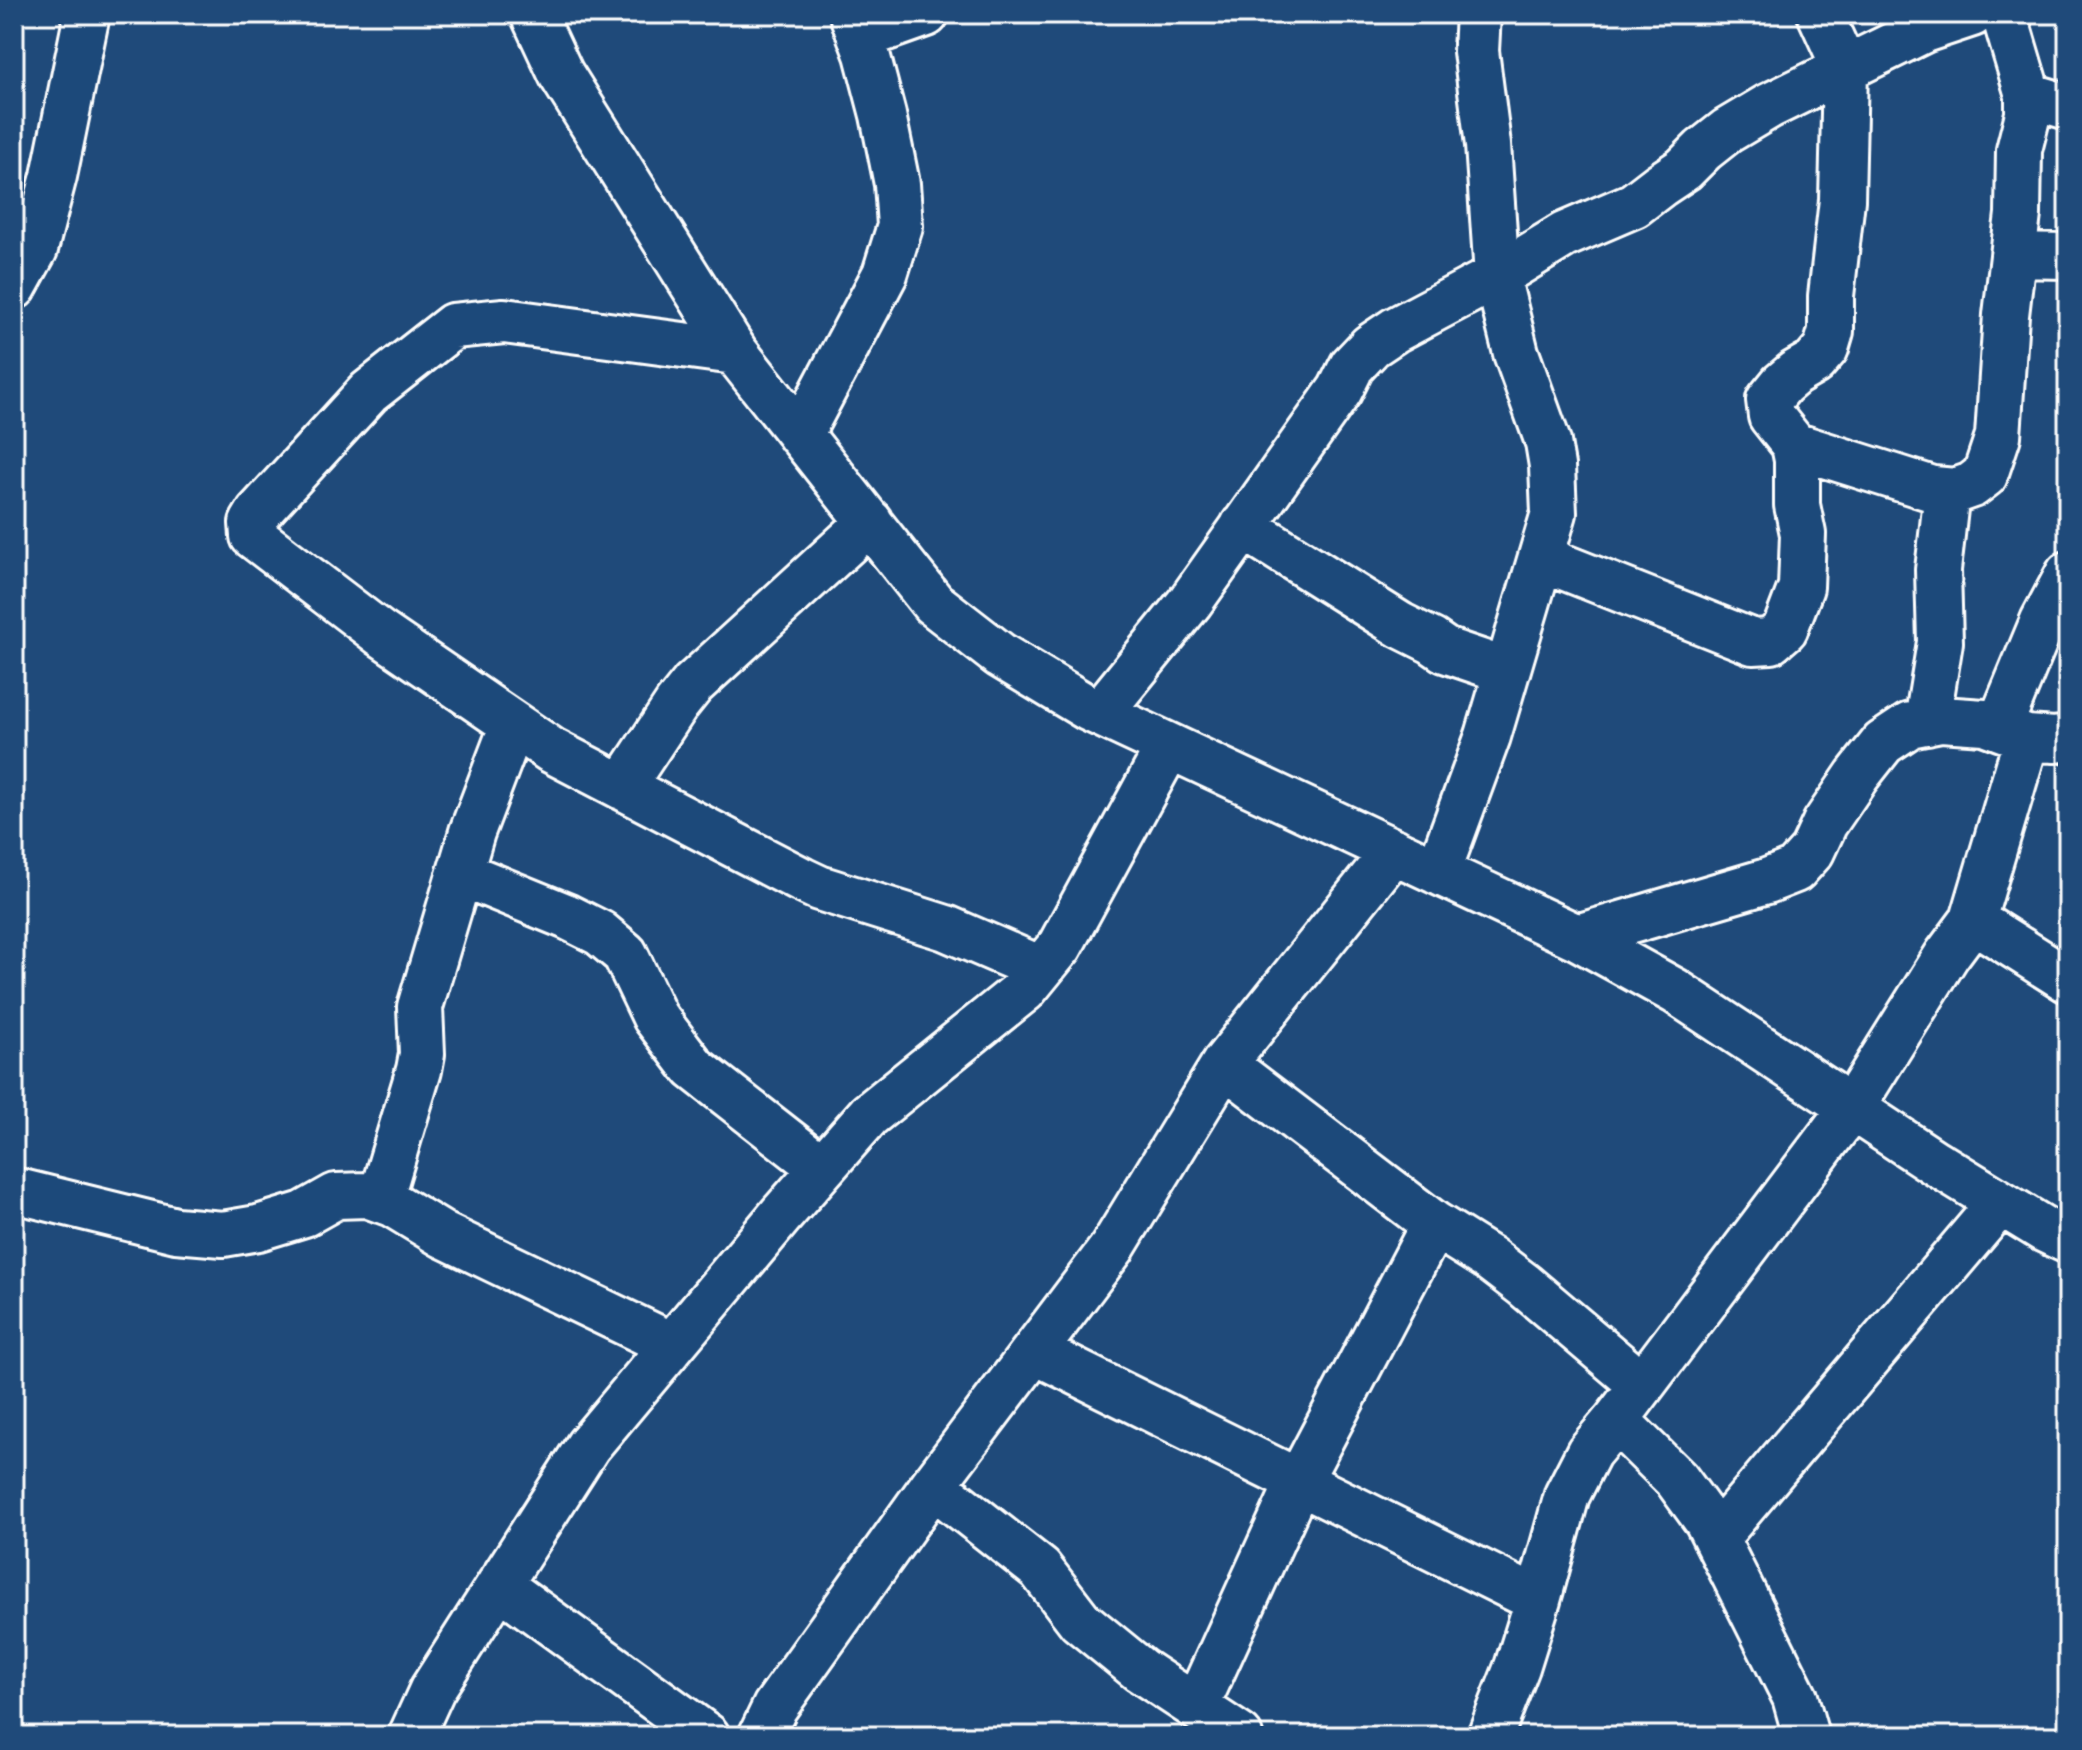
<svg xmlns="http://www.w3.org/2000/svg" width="2082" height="1750" font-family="Pangolin,sans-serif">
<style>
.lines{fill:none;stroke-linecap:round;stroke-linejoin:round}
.minor-casing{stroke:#fff;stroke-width:50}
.minor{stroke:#1f4a7a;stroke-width:44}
</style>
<rect width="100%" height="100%" fill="#1f4a7a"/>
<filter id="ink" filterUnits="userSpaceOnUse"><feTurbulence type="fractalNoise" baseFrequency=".0125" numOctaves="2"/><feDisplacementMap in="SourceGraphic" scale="16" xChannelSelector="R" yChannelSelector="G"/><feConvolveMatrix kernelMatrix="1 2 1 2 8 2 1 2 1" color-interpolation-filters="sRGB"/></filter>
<g filter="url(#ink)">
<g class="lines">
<defs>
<path id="minor" d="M 533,14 L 561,74 L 735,352 L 933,603 L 1000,655 L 1088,708 L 1577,937 L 1675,991 L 1934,1162 L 2045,1230 L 2068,1241
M 861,37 L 926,14
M 2028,95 L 2068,107
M 2013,255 L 2068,256
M 14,287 L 35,249 L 54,176 L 87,14
M 735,352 L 504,321 L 453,326 L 369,392 L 258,513 L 252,523 L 253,536 L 380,633 L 551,750 L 802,880 L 819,888 L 946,928 L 1041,969
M 800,435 L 885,274 L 900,226 L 897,184 L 883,115 L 867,54 L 852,14
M 1794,445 L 1933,489 L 1955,491 L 1972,485 L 1985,475 L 1998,436 L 2006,315 L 2018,214 L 2019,150 L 2028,114 L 2028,95 L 2004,14
M 1243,526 L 1400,625 L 1432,641 L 1445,650 L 1507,671
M 1541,558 L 1753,642 L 1771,641 L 1785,629 L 1801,587 L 1803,534 L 1797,505 L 1797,460 L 1794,445 L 1771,416 L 1769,400 L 1782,384 L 1795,373 L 1814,362 L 1826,348 L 1831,331 L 1831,296 L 1842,200 L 1845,69 L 1820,14
M 1100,713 L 1190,602 L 1340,390 L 1352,366 L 1371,346 L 1395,330 L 1497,276 L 1564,235 L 1634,205 L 1660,185 L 1684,169 L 1703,150 L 1727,131 L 1769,106 L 1924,30 L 1972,14
M 1927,722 L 1940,642 L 1938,570 L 1947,491
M 1999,727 L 2043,621 L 2068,574
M 622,787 L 677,704 L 693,684 L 870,522
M 1438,872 L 1488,736 L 1554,513 L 1552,466 L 1548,442 L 1516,353 L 1497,276 L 1488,145 L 1476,51 L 1478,14
M 460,873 L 568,917 L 600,933 L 625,954 L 655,1017 L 694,1068 L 822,1168
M 1973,920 L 2068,980
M 1577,937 L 1767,881 L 1795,870 L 1812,851 L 1825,823 L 1857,776 L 1883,743 L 1910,725 L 1941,719 L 1984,722 L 2027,738 L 2055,740 L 2068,738
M 1224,1064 L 1434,1224 L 1490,1259 L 1524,1285 L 1642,1385
M 14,1190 L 176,1230 L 223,1234 L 258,1228 L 304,1214 L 336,1196 L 367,1195 L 392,1204 L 443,1235 L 672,1345
M 380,1200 L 419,1070 L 422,1054 L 420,1007 L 472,832 L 513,724
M 1034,1351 L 1538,1600
M 1616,1420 L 1677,1480 L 1707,1521 L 1795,1697 L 1806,1736
M 933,1485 L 1040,1569 L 1080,1621 L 1140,1670 L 1240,1736
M 1716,1538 L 2000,1203
M 499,1585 L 707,1736
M 1196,1707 L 1299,1481 L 1434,1224
M 411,1736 L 432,1690 L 588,1446 L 781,1215 L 869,1115 L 1024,990 L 1060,946 L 1169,746
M 761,1736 L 775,1707 L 933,1485 L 1112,1248 L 1224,1064 L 1394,851
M 1490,1736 L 1517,1667 L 1538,1600 L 1567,1495 L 1589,1452 L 1616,1420 L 1852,1107 L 1947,955 L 1973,920 L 2027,738"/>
</defs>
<use href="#minor" class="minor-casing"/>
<use href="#minor" class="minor"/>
</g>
</g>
<rect width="2082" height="1750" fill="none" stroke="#1f4a7a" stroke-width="48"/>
<rect x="24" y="24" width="2034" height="1702" fill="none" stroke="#fff" stroke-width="3" filter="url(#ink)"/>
</svg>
